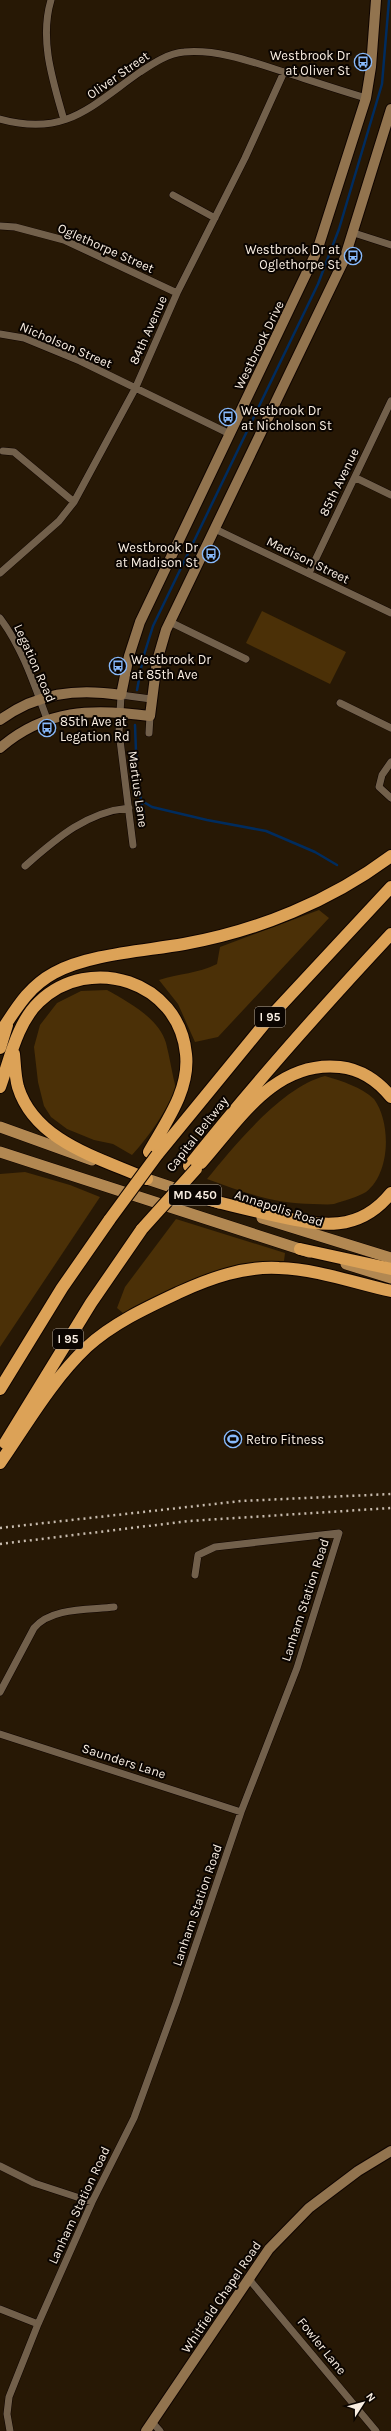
<svg xmlns="http://www.w3.org/2000/svg" width="391" height="2431" font-family="Karla,sans-serif">
<style>
.green{fill:#4b3007}
.lines{fill:none;stroke-linecap:round;stroke-linejoin:round}
.stream{stroke:#002c5e;stroke-width:2.5}
.street-casing{stroke:#0f0400;stroke-width:8}
.secondary-casing{stroke:#0f0400;stroke-width:12}
.primary-casing{stroke:#0f0400;stroke-width:12}
.highway-casing{stroke:#0f0400;stroke-width:14}
.street{stroke:#72604b;stroke-width:7}
.secondary{stroke:#92744f;stroke-width:10}
.primary{stroke:#b28852;stroke-width:11}
.highway{stroke:#dca257;stroke-width:12}
.rail{stroke:#c7bbae;stroke-width:2.5;stroke-dasharray:2 4;stroke-linecap:butt}
.highway-bridge-casing{stroke:#0f0400;stroke-width:14;stroke-linecap:butt}
.highway-bridge{stroke:#dca257;stroke-width:12}
.labels{text-anchor:middle;dominant-baseline:central;stroke-width:4;stroke-linejoin:round;paint-order:stroke}
.shield{fill:#0b0501;stroke:#b2a89e;stroke-width:1}
.shield-label{font-size:12px;font-weight:bold;fill:#f9eee2}
.poi-label{font-size:13px;fill:#f9eee2;stroke:#0b0501;text-anchor:start}
.street-label{font-size:13px;fill:#f9eee2;stroke:#0b0501}
</style>
<rect width="100%" height="100%" fill="#271805"/>
<path class="green" d="M 262,611 L 346,652 L 330,684 L 246,643 Z
M 319,910 L 329,918 L 218,1037 L 195,1042 L 178,1004 L 159,980 C 180,973 197,974 217,964 L 220,947 Z
M 107,990 C 128,1002 159,1018 166,1043 C 170,1058 172,1074 176,1089 C 164,1114 151,1134 132,1155 L 113,1144 L 94,1140 L 67,1129 L 51,1117 L 44,1106 L 38,1082 L 34,1047 L 40,1025 L 57,1003 L 81,991 Z
M 325,1076 C 342,1081 361,1087 374,1099 C 391,1122 391,1173 366,1192 C 358,1197 343,1201 334,1204 C 328,1205 320,1204 313,1204 C 274,1204 243,1192 207,1179 C 235,1145 282,1087 325,1076 Z
M 25,1172 L 70,1185 L 100,1197 L 0,1347 L 0,1174 Z
M 176,1219 L 285,1253 L 284,1261 L 240,1264 L 206,1275 L 123,1313 L 117,1308 L 125,1287 Z"/>
<g class="lines">
<path class="stream" d="M 137,690 L 143,658 L 153,626 L 318,284 L 339,229 L 382,84 L 389,0
M 135,725 L 137,778 L 144,816
M 142,801 L 152,807 L 207,820 L 266,831 L 315,852 L 337,865"/>
<defs>
<path id="street" d="M 51,0 C 39,40 53,81 64,120
M 0,119 C 65,137 90,107 140,72 C 152,64 168,53 184,52 C 218,49 253,62 284,72 C 312,81 339,90 366,98
M 173,195 L 215,218
M 0,226 L 15,227 L 64,240 L 177,293
M 354,233 L 391,245
M 0,334 L 24,338 L 80,361 L 230,434
M 3,451 L 14,452 L 74,502
M 356,478 L 391,495
M 215,529 L 391,613
M 0,573 L 59,521 L 74,502 L 135,389 L 177,293 L 245,158 L 284,72
M 309,573 L 391,401
M 0,618 C 22,647 34,684 47,719
M 170,622 L 246,659
M 340,703 L 391,728
M 149,733 L 150,716
M 391,798 L 379,787 L 382,775 L 391,762
M 133,845 L 119,732 L 121,695 L 151,699
M 25,866 C 56,839 86,812 129,808
M 0,1692 L 34,1628 C 51,1607 90,1610 114,1607
M 0,1734 L 241,1812
M 0,2166 L 34,2183 L 92,2202
M 248,2278 L 376,2431
M 0,2309 L 38,2324
M 152,2422 L 160,2431
M 10,2431 L 7,2414 L 9,2397 L 38,2324 L 92,2202 L 134,2118 L 176,2003 L 241,1812 L 297,1668 L 339,1533 L 215,1547 L 198,1555 L 195,1575"/>
<path id="secondary" d="M 0,720 C 37,693 76,688 121,695 L 129,656 L 140,622 L 317,251 L 366,98 L 371,67 L 376,0
M 0,748 C 45,709 93,708 150,716 L 157,661 L 166,630 L 344,260 L 391,109
M 146,2431 L 269,2249 L 309,2208 L 358,2171 L 391,2151"/>
<path id="primary" d="M 0,1127 L 92,1160
M 0,1152 L 309,1252
M 138,1176 L 219,1203
M 262,1218 L 391,1258
M 346,1264 L 391,1278"/>
<path id="highway" d="M 0,1033 C 16,1009 28,987 54,973 C 88,954 145,951 184,944 C 257,931 331,901 391,856
M 0,1048 L 7,1025
M 14,1054 C 15,1064 15,1076 18,1087 C 35,1142 100,1158 147,1179
M 0,1087 C 10,1059 17,1023 39,1002 C 90,953 179,981 186,1054 C 190,1090 166,1122 149,1152
M 157,1155 L 270,1017 L 391,887
M 201,1163 C 239,1120 275,1060 340,1067 C 360,1069 378,1081 391,1097
M 189,1166 C 253,1085 321,1009 391,934
M 210,1200 C 232,1206 254,1211 276,1216 C 321,1226 359,1233 391,1193
M 300,1249 L 391,1269
M 0,1389 L 62,1288 L 110,1219
M 5,1443 L 91,1303 L 142,1229
M 0,1463 C 27,1424 52,1380 87,1347 C 113,1323 148,1307 180,1292 C 211,1278 244,1266 279,1268 C 316,1269 355,1283 391,1291"/>
</defs>
<use href="#street" class="street-casing"/>
<use href="#secondary" class="secondary-casing"/>
<use href="#primary" class="primary-casing"/>
<use href="#highway" class="highway-casing"/>
<use href="#street" class="street"/>
<use href="#secondary" class="secondary"/>
<use href="#primary" class="primary"/>
<use href="#highway" class="highway"/>
<path class="rail" d="M 0,1528 L 241,1501 L 391,1494
M 0,1544 L 189,1521 L 391,1508"/>
<defs>
<path id="highway-bridge" d="M 110,1219 L 157,1155
M 142,1229 L 196,1169"/>
</defs>
<use href="#highway-bridge" class="highway-bridge-casing"/>
<use href="#highway-bridge" class="highway-bridge"/>
</g>
<defs>
<symbol id="bus-ring" viewBox="-11 -11 22 22"><circle r="9.5" fill="#0b0501" stroke="#88bafc" stroke-width="1.5"/><path d="M-5-6H5V4H4V6H2V4H-2V6H-4V4H-5ZM-3.5-4V0h7V-4ZM-3.5 1.2v1.5H-2V1.2ZM2 1.2v1.5H3.5V1.2Z" fill="#88bafc"/></symbol>
<symbol id="stadium-ring" viewBox="-11 -11 22 22"><circle r="9.5" fill="#0b0501" stroke="#88bafc" stroke-width="1.5"/><path d="M0-5a6.5 5 0 1 0 0 10a6.5 5 0 1 0 0-10ZM-3.5-1.8h7v3.6h-7Z" fill="#88bafc"/></symbol>
</defs>
<g fill-rule="evenodd">
<use href="#bus-ring" x="353" y="52" width="20" height="20"/>
<use href="#bus-ring" x="343" y="246" width="20" height="20"/>
<use href="#bus-ring" x="218" y="407" width="20" height="20"/>
<use href="#bus-ring" x="201" y="544" width="20" height="20"/>
<use href="#bus-ring" x="108" y="656" width="20" height="20"/>
<use href="#bus-ring" x="37" y="718" width="20" height="20"/>
<use href="#stadium-ring" x="223" y="1429" width="20" height="20"/>
</g>
<g class="labels">
<g class="shield">
<rect x="255" y="1007" width="30" height="20" rx="3"/>
<rect x="169" y="1185" width="52" height="20" rx="3"/>
<rect x="53" y="1329" width="30" height="20" rx="3"/>
</g>
<g class="shield-label">
<text x="270" y="1017">I 95</text>
<text x="195" y="1195">MD 450</text>
<text x="68" y="1339">I 95</text>
</g>
<g class="poi-label">
<text x="350" y="55" text-anchor="end">Westbrook Dr<tspan x="350" dy="15">at Oliver St</tspan></text>
<text x="340" y="249" text-anchor="end">Westbrook Dr at<tspan x="340" dy="15">Oglethorpe St</tspan></text>
<text x="241" y="410">Westbrook Dr<tspan x="241" dy="15">at Nicholson St</tspan></text>
<text x="198" y="547" text-anchor="end">Westbrook Dr<tspan x="198" dy="15">at Madison St</tspan></text>
<text x="131" y="659">Westbrook Dr<tspan x="131" dy="15">at 85th Ave</tspan></text>
<text x="60" y="721">85th Ave at<tspan x="60" dy="15">Legation Rd</tspan></text>
<text x="246" y="1439">Retro Fitness</text>
</g>
<g class="street-label">
<text transform="translate(118 75) rotate(-35)">Oliver Street</text>
<text transform="translate(106 248) rotate(24)">Oglethorpe Street</text>
<text transform="translate(148 330) rotate(-66)">84th Avenue</text>
<text transform="translate(66 345) rotate(23)">Nicholson Street</text>
<text transform="translate(259 345) rotate(-64)">Westbrook Drive</text>
<text transform="translate(339 482) rotate(-64)">85th Avenue</text>
<text transform="translate(308 560) rotate(26)">Madison Street</text>
<text transform="translate(35 663) rotate(66)">Legation Road</text>
<text transform="translate(138 789) rotate(82)">Martius Lane</text>
<text transform="translate(197 1134) rotate(-52)">Capital Beltway</text>
<text transform="translate(279 1208) rotate(18)">Annapolis Road</text>
<text transform="translate(305 1600) rotate(-72)">Lanham Station Road</text>
<text transform="translate(124 1761) rotate(18)">Saunders Lane</text>
<text transform="translate(197 1905) rotate(-71)">Lanham Station Road</text>
<text transform="translate(79 2205) rotate(-65)">Lanham Station Road</text>
<text transform="translate(221 2297) rotate(-56)">Whitfield Chapel Road</text>
<text transform="translate(322 2346) rotate(51)">Fowler Lane</text>
</g>
</g>
<g transform="translate(363 2403) rotate(54)" stroke="#0b0501" stroke-width="3" paint-order="stroke">
<path d="M0-3L7 15L0 10L-7 15Z" fill="#f9eee2"/>
<text y="-6" font-size="11" font-weight="bold" text-anchor="middle" fill="#f9eee2">N</text>
</g>
</svg>
